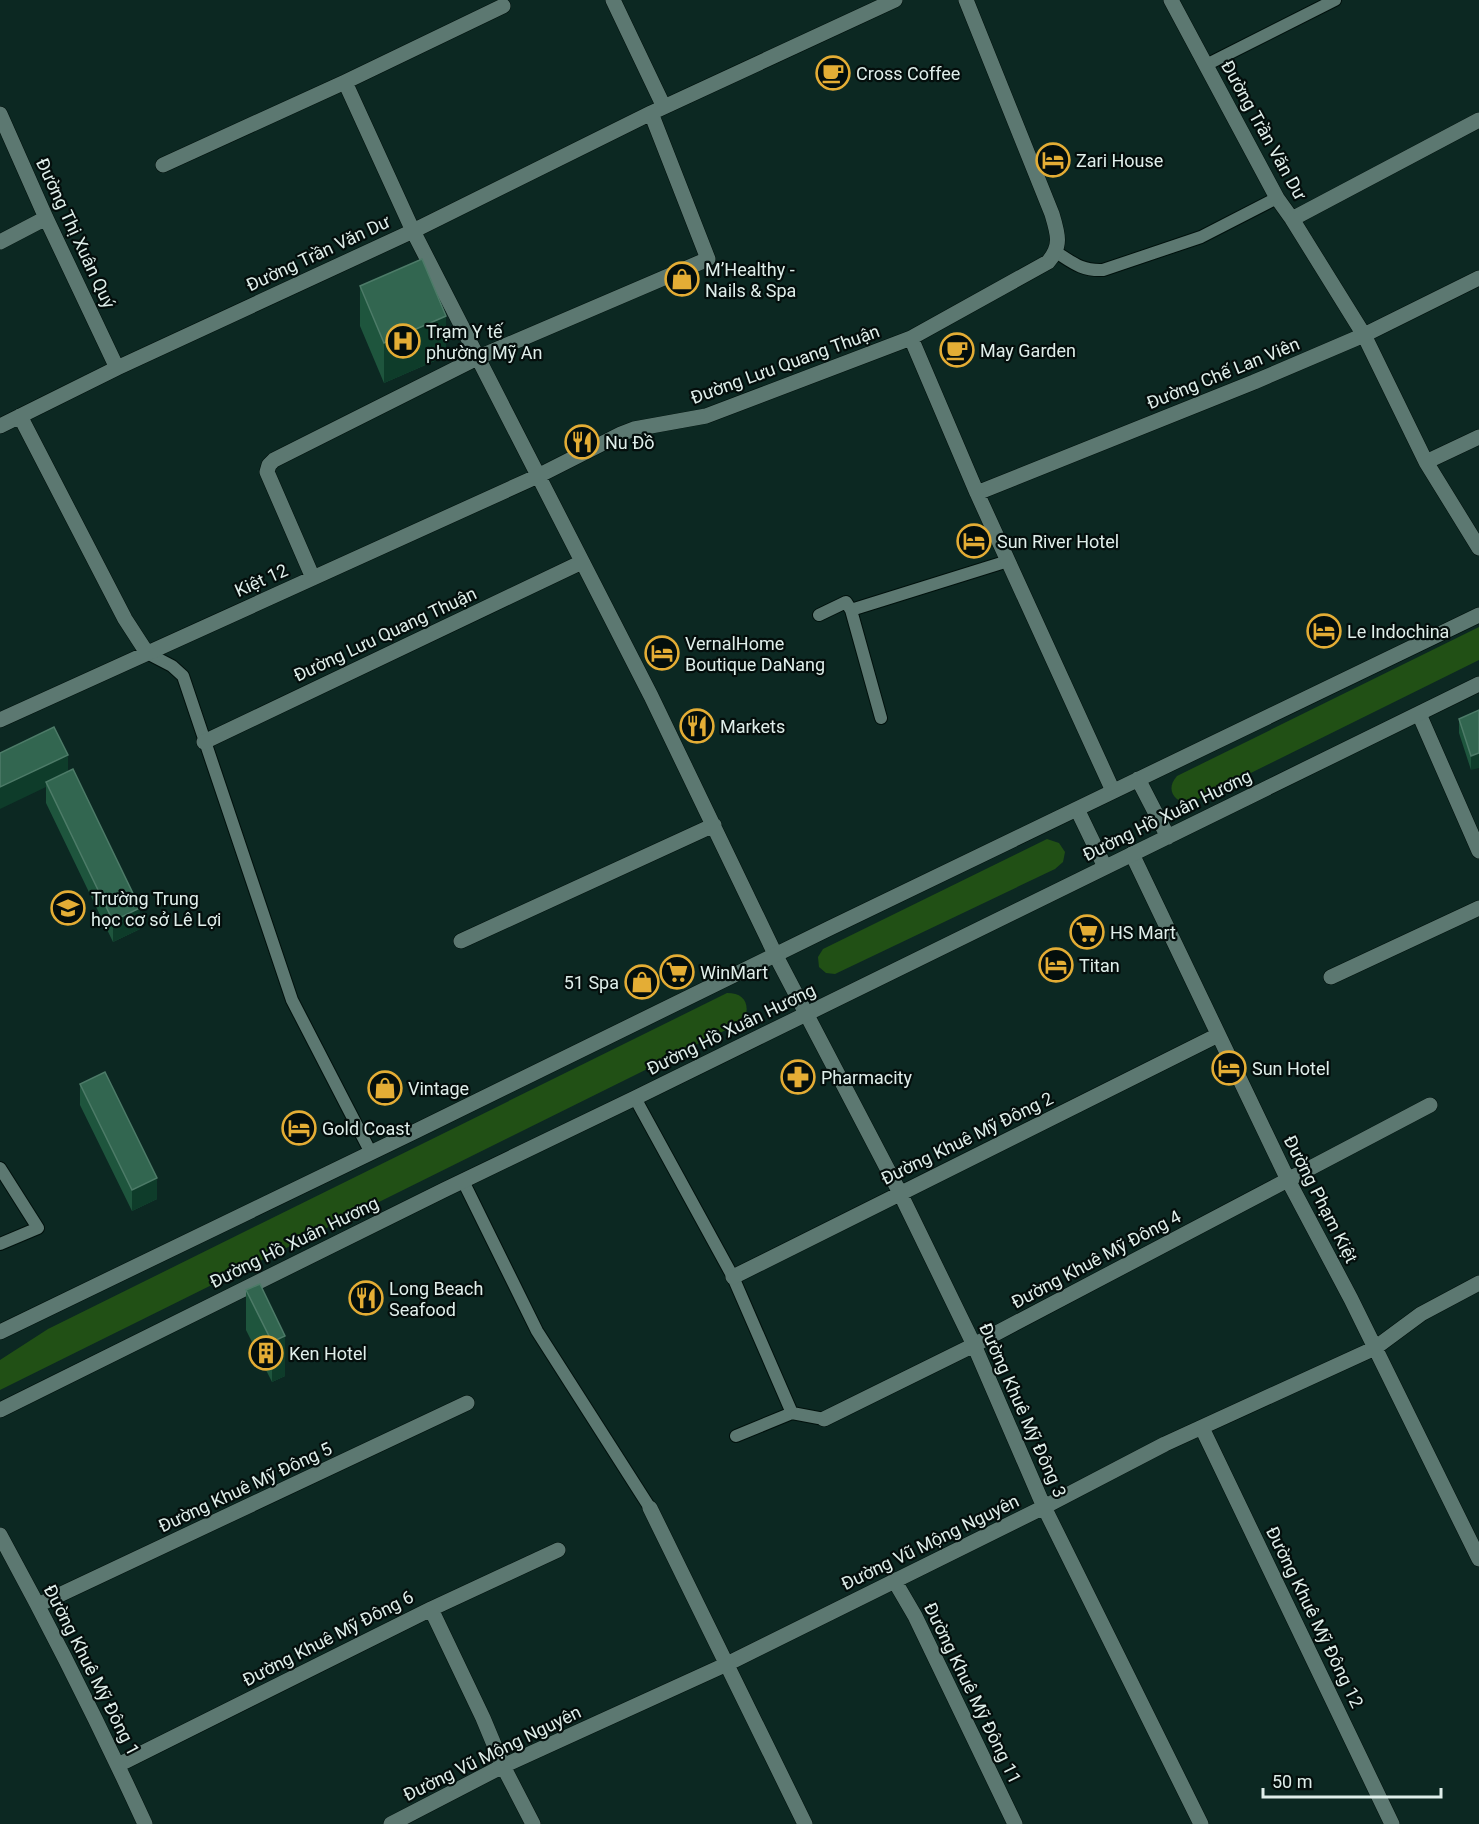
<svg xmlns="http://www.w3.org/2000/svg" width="1479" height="1824" font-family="Roboto,sans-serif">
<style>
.green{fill:#215015}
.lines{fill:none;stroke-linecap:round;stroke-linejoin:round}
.service-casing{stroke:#00100c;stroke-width:14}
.minor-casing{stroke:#00100c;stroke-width:16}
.secondary-casing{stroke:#00100c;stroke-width:16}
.service{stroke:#5c7871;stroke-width:12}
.minor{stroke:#5c7871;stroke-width:15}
.secondary{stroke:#5c7871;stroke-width:15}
.wall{fill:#1e553d}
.shaded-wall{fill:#0e3c2a}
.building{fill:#326650;stroke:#4d7b68;stroke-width:1.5}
.labels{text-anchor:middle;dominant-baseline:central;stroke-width:4.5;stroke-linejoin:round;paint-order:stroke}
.poi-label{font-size:18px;fill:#dfeeea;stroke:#040e0c;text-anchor:start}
.street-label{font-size:18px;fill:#dfeeea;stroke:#040e0c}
</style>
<rect width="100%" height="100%" fill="#0c2822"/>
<path class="green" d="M 1479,627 L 1479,660 L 1190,803 C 1174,803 1165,789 1177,776 Z
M 1047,839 L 1059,843 L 1065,852 L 1063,862 L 1055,869 L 835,974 L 826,973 L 819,967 L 818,957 L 823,949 Z
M 727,993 C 742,993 749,1001 746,1015 L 738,1024 L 0,1390 L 0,1360 L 48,1329 Z"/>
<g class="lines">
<defs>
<path id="service" d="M 1206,65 L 1335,0
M 1056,252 C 1073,263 1082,271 1103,270 L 1201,237 L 1277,198
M 819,615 L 846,602 L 851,610
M 147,653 L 172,666 L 183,676 L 292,1000 L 371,1153
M 881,718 L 851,610 L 1008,561
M 635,1098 L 733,1277 L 792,1413 L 824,1419
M 0,1168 L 38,1228 L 0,1244
M 463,1181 L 537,1331 L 650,1508
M 736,1436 L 792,1413"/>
<path id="minor" d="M 613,0 L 664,107
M 1171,0 L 1277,198 L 1292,219 L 1364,335 L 1426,462 L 1479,437
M 345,82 L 413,231 L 651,696 L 776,956 L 900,1193 L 974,1345 L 1044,1507 L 1201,1824
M 0,114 L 46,218 L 117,368
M 163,165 L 345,82 L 503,6
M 1292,219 L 1479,120
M 0,242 L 46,218
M 911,338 L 977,493 L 1113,791
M 20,416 L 125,619 L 147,653
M 0,426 L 117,368 L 413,231 L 651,113 L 895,0
M 1426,462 L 1479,548
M 977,493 L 1254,382 L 1364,335 L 1479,278
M 313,578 L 267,472 L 269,465 L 274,460 L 479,357 L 708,259 L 651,113
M 1419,714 L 1479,851
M 0,720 L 538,476 L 621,434 L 634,429 L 706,416 L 911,338 L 1048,262 C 1062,246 1058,234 1052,214 L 966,0
M 204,742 L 582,562
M 1132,854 L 1288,1180 L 1351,1299 L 1479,1559
M 461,941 L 714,825
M 1331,977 L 1479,908
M 733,1277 L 1218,1035
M 824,1419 L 974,1345 L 1430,1105
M 1202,1428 L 1392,1824
M 650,1508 L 805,1824
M 0,1535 C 52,1630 100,1726 145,1824
M 894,1580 L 915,1616 L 1015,1824
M 38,1605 L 467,1403
M 431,1609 L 483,1718 L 503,1766 L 533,1824
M 118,1765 L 431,1609 L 558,1550
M 391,1824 L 503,1766 L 727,1664 L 1044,1507 L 1165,1444 L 1375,1348 L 1421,1314 L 1479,1283"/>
<path id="secondary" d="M 1138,779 L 1168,837
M 1077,809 L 1105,867
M 0,1332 L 416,1131 L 830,928 L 1479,615
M 0,1410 L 444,1190 L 635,1098 L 1479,684"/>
</defs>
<use href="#service" class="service-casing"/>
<use href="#minor" class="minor-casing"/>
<use href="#secondary" class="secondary-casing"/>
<use href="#service" class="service"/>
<use href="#minor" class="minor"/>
<use href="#secondary" class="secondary"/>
</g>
<path class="wall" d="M 360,286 L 446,356 L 384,383 L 360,326 Z
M 1479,710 L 1471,770 L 1459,733 L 1459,719 Z
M 0,753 L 68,772 L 140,929 L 113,942 L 46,803 L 46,787 Z
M 80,1084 L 157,1199 L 132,1211 L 80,1105 Z
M 260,1284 L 285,1376 L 272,1382 L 246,1330 L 246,1290 Z"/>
<path class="shaded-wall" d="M 446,316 L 446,356 L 384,383 L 384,343 Z
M 1479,753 L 1479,768 L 1471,770 L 1471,756 Z
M 68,755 L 68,777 L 46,782 L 46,787 L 0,809 L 0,787 Z
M 140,908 L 140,929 L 113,942 L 113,921 Z
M 157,1178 L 157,1199 L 132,1211 L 132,1190 Z
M 285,1336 L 285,1376 L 272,1382 L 272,1342 Z"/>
<path class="building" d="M 422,259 L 446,316 L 384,343 L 360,286 Z
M 1479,710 L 1479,753 L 1471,756 L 1459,719 Z
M 54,727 L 68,755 L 0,787 L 0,753 Z
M 73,769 L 140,908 L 113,921 L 46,782 Z
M 105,1072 L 157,1178 L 132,1190 L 80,1084 Z
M 260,1284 L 285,1336 L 272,1342 L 246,1290 Z"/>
<defs>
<symbol id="cafe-ring" viewBox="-11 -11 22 22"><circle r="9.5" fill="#040e0c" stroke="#e4ad35" stroke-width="1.5"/><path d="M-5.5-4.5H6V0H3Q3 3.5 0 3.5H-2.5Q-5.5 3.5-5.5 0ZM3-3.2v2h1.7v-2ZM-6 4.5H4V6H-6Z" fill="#e4ad35"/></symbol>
<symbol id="hotel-ring" viewBox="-11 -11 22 22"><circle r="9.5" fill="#040e0c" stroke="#e4ad35" stroke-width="1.5"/><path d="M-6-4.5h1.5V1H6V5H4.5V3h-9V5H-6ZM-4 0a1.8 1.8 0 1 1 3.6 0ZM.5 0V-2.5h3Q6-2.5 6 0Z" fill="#e4ad35"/></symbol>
<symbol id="shop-ring" viewBox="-11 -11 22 22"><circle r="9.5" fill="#040e0c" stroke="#e4ad35" stroke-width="1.5"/><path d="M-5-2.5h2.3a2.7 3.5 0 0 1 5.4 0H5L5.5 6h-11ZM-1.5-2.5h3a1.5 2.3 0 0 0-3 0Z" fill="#e4ad35"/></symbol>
<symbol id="hospital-ring" viewBox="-11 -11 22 22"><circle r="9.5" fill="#040e0c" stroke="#e4ad35" stroke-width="1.5"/><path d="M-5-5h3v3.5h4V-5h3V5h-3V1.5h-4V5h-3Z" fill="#e4ad35"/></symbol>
<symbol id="restaurant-ring" viewBox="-11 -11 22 22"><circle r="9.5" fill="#040e0c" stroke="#e4ad35" stroke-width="1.5"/><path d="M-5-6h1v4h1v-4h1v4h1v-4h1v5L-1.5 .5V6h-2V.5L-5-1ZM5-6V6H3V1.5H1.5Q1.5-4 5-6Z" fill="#e4ad35"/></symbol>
<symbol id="school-ring" viewBox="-11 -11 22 22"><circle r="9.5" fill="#040e0c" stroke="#e4ad35" stroke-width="1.5"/><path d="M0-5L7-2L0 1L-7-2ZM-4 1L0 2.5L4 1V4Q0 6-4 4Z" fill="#e4ad35"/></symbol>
<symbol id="supermarket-ring" viewBox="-11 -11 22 22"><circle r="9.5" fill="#040e0c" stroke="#e4ad35" stroke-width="1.5"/><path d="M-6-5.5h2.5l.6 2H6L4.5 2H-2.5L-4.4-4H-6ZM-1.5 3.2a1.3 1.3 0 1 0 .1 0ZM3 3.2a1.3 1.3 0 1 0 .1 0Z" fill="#e4ad35"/></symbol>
<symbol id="pharmacy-ring" viewBox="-11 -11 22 22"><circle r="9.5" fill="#040e0c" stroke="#e4ad35" stroke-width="1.5"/><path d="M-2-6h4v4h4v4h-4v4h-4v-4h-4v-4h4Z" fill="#e4ad35"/></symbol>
<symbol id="building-ring" viewBox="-11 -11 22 22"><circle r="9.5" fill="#040e0c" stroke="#e4ad35" stroke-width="1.5"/><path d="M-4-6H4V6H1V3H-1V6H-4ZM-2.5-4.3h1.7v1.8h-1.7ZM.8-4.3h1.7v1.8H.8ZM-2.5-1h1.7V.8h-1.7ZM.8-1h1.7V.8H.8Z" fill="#e4ad35"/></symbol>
</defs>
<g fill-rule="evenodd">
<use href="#cafe-ring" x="814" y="54" width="38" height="38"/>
<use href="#hotel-ring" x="1034" y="141" width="38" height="38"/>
<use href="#shop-ring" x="663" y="260" width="38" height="38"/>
<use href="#hospital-ring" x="384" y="322" width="38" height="38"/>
<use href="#cafe-ring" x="938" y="331" width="38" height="38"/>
<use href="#restaurant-ring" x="563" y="423" width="38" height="38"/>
<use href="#hotel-ring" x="955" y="522" width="38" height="38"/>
<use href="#hotel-ring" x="1305" y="612" width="38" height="38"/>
<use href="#hotel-ring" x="643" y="634" width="38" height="38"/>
<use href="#restaurant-ring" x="678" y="707" width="38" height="38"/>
<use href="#school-ring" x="49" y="889" width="38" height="38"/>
<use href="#supermarket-ring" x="1068" y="913" width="38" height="38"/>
<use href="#hotel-ring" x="1037" y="946" width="38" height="38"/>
<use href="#supermarket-ring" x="658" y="953" width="38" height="38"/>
<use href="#shop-ring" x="623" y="963" width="38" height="38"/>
<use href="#hotel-ring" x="1210" y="1049" width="38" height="38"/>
<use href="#pharmacy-ring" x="779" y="1058" width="38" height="38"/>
<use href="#shop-ring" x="366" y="1069" width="38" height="38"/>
<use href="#hotel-ring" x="280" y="1109" width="38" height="38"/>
<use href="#restaurant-ring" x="347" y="1279" width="38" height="38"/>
<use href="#building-ring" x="247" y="1334" width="38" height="38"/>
</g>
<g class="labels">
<g class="poi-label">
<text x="856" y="73">Cross Coffee</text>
<text x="1076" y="160">Zari House</text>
<text x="705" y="269">M’Healthy -<tspan x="705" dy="21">Nails &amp; Spa</tspan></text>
<text x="426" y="331">Trạm Y tế<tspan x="426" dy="21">phường Mỹ An</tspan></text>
<text x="980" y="350">May Garden</text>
<text x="605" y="442">Nu Đồ</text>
<text x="997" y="541">Sun River Hotel</text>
<text x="1347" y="631">Le Indochina</text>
<text x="685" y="643">VernalHome<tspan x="685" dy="21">Boutique DaNang</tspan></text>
<text x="720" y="726">Markets</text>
<text x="91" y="898">Trường Trung<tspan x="91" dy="21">học cơ sở Lê Lợi</tspan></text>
<text x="1110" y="932">HS Mart</text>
<text x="1079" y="965">Titan</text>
<text x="700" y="972">WinMart</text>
<text x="619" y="982" text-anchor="end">51 Spa</text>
<text x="1252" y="1068">Sun Hotel</text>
<text x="821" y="1077">Pharmacity</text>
<text x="408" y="1088">Vintage</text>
<text x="322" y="1128">Gold Coast</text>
<text x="389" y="1288">Long Beach<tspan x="389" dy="21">Seafood</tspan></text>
<text x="289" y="1353">Ken Hotel</text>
</g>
<g class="street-label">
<text transform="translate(1264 130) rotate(61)">Đường Trần Văn Dư</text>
<text transform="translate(76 233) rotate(65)">Đường Thị Xuân Quý</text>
<text transform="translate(318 253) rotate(-25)">Đường Trần Văn Dư</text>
<text transform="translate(785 364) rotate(-20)">Đường Lưu Quang Thuận</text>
<text transform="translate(1223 373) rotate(-22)">Đường Chế Lan Viên</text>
<text transform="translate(261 580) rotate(-24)">Kiệt 12</text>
<text transform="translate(385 634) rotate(-25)">Đường Lưu Quang Thuận</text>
<text transform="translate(1167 815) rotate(-26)">Đường Hồ Xuân Hương</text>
<text transform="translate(731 1029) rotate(-26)">Đường Hồ Xuân Hương</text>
<text transform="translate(967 1138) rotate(-26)">Đường Khuê Mỹ Đông 2</text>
<text transform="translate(1321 1199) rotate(63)">Đường Phạm Kiệt</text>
<text transform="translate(294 1242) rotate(-26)">Đường Hồ Xuân Hương</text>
<text transform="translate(1096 1259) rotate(-28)">Đường Khuê Mỹ Đông 4</text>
<text transform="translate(1023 1410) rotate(66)">Đường Khuê Mỹ Đông 3</text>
<text transform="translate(245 1487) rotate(-25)">Đường Khuê Mỹ Đông 5</text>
<text transform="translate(930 1542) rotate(-26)">Đường Vũ Mộng Nguyên</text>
<text transform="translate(1315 1617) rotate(64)">Đường Khuê Mỹ Đông 12</text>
<text transform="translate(328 1638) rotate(-27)">Đường Khuê Mỹ Đông 6</text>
<text transform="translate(92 1670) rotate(63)">Đường Khuê Mỹ Đông 1</text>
<text transform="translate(973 1693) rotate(64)">Đường Khuê Mỹ Đông 11</text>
<text transform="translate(492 1753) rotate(-26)">Đường Vũ Mộng Nguyên</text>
</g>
</g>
<path d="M1263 1788v9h178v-9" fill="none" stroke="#dfeeea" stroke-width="3"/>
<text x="1272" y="1788" font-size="18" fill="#dfeeea" stroke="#040e0c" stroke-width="4.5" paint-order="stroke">50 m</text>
</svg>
